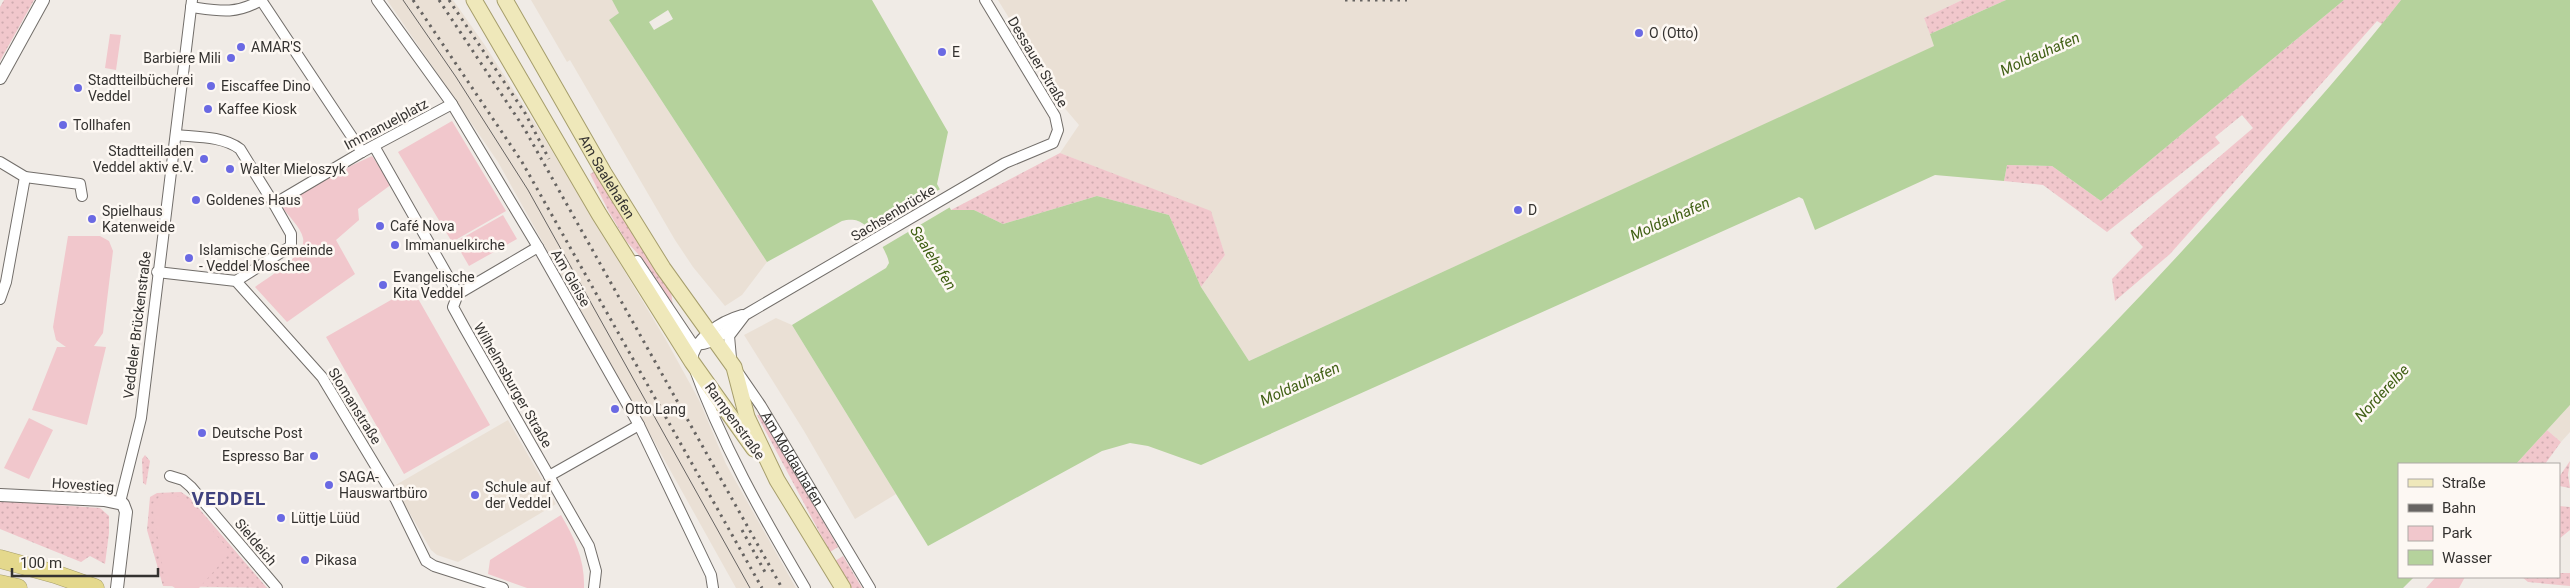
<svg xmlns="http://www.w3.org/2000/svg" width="2570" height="588" font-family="Roboto,sans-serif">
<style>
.built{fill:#eae0d5}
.grass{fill:url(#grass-dots)}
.park{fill:#f1c7cc}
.water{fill:#b5d29c}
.pier{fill:#f0ebe6}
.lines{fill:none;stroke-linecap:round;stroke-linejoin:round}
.minor-casing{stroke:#726e6a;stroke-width:12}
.tertiary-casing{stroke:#726e6a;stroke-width:14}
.primary-casing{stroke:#a69e6c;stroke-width:17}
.motorway-casing{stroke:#a69e6c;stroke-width:19}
.minor{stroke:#fff;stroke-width:10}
.tertiary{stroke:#fff;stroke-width:12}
.primary{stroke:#efe8ba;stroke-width:15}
.motorway{stroke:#e4d88c;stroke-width:18}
.tram{stroke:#676462;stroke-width:1}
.rail{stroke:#676462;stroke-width:3;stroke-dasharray:2.5 5;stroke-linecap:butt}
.poi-dot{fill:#6a69e3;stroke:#fdf8f3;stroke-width:2}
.labels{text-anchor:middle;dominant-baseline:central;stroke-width:5;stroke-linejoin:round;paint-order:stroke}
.poi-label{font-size:14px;fill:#343230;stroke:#fdf8f3;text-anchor:start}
.street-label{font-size:14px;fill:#343230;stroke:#fdf8f3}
.water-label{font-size:15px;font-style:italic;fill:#3f5f13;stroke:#fdf8f3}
.district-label{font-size:19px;font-weight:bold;letter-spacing:1px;fill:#40427e;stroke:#fdf8f3}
</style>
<defs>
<pattern id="grass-dots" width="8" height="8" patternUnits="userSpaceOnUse" patternTransform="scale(1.25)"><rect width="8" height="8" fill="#f1c7cc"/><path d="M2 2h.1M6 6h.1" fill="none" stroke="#cfabb0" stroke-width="1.8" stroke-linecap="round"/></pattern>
</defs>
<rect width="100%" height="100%" fill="#f0ebe6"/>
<path class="built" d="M 387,0 L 453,0 L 484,44 L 543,136 L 666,340 L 699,400 L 726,464 L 796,588 L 736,588 L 498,162 Z
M 531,0 L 612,0 L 620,13 L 609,20 L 767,262 L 742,295 L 725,306 L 693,267 L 675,240 L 570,60 L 567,62 Z
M 998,0 L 1962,0 L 1924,18 L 1935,46 L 1249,361 L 1201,287 L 1225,255 L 1211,212 L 1060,153 L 1079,125 L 1062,105 Z
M 776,318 L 792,325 L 896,494 L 855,519 L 804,431 L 744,335 Z
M 2570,405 L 2570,432 L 2561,442 L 2547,430 Z
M 508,420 L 556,504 L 458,562 L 437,555 L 431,550 L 394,486 Z"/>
<path class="grass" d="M 4,0 L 34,0 L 0,61 L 0,7 Z
M 1962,0 L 2006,0 L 1930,34 L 1924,18 Z
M 2344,0 L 2401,0 L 2382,24 L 2377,21 L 2170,254 L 2115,301 L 2112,279 L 2143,247 L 2130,233 L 2253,128 L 2242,115 L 2215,137 L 2220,143 L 2107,232 L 2043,185 L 2004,181 L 2007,165 L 2052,166 L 2101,201 Z
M 1060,153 L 1211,211 L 1225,255 L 1201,287 L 1169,215 L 1097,196 L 1003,224 L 974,210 L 951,210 Z
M 597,170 L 671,290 L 673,309 L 638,254 L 626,241 L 609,212 L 590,174 Z
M 757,415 L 761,415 L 838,547 L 830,552 Z
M 2547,430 L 2561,442 L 2545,464 L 2516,464 Z
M 145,455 L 150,461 L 146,485 L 143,483 L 142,459 Z
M 2570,461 L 2568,475 L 2570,488 L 2559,486 L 2559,477 Z
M 181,492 L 190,498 L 267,588 L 163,586 L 147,530 L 150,497 L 157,493 Z
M 0,501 L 100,508 L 109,516 L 109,533 L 105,564 L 90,556 L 81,562 L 0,529 Z
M 2559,506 L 2570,507 L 2570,530 L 2559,539 Z
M 843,556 L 862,588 L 850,588 L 835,561 Z
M 2559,573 L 2570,573 L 2570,586 L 2528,582 L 2522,577 L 2559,577 Z"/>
<path class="park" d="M 110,34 L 121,35 L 116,70 L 105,68 Z
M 452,121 L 506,211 L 452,242 L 398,152 Z
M 372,156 L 392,184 L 358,209 L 359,220 L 336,240 L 355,274 L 287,322 L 255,287 C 267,278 307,255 303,238 C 301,228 288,215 281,206 L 318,181 Z
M 503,215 L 517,239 L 469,266 L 455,242 Z
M 68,236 L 100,236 L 109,241 L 113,251 L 103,333 L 94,346 L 106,347 L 87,425 L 32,410 L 57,347 L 66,347 L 56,340 L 53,327 Z
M 412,288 L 490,425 L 404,474 L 326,337 Z
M 29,418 L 53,430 L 29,479 L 4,468 Z
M 173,495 L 184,498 L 231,552 L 199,588 L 175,588 L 165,581 L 152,504 L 159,497 Z
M 561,515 C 575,539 585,560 584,588 L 527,588 L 488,574 L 490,560 Z
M 2436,577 L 2465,577 L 2459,588 L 2426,588 Z"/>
<path class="water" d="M 612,0 L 872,0 L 948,132 L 937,184 L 951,210 L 974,210 L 1003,224 L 1097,196 L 1169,215 L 1201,287 L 1249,361 L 1934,46 L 1930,34 L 2006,0 L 2344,0 L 2101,201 L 2052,166 L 2007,165 L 2004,181 L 1935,175 L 1815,230 L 1803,199 L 1799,197 L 1201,465 L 1148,446 L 1130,443 L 1102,451 L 928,546 L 792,325 L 886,268 L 889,263 C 887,250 870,225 858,221 C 852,219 847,220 842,221 L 767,262 L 609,20 L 619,13 Z
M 2401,0 L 2570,0 L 2570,405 L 2516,464 L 2399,464 L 2399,577 L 2414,577 L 2403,588 L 1836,588 C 1981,464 2116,326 2243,184 C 2297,124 2351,64 2401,0 Z"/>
<path class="pier" d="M 668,10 L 673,19 L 654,30 L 649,22 Z
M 942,188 L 952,206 L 881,248 L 867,233 Z"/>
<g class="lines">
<defs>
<g id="minor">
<path d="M 261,0 L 362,152"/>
<path d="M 377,0 L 452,104 L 538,247 L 639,425 L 711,575 L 713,588"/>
<path d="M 191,7 C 219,11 236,15 261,0"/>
<path d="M 176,135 C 196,137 223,136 240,149 L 274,204"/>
<path d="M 374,146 L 458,294 L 453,307 L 464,327 L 589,546 L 596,571 L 594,588"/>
<path d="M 0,162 L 25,177 L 80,184 L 82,196"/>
<path d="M 637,261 L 692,343 C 707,349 721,334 733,327"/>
<path d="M 157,272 L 236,281 L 322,377 L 396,500 L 426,561 L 434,566 L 503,588"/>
<path d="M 236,281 L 291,246 L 291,234 L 274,204 L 362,152 L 452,104"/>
<path d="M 458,294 L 538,247"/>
<path d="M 0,299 L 6,282 L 25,177"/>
<path d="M 742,315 C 721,321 693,338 692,362 C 721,443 762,515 805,588"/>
<path d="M 731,358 L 729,336 L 745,315 L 1005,163 L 1053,143 L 1058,130 L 1055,116 L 985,0"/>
<path id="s1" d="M 739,374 L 761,406 L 870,588"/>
<path d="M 170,476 L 183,480 L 191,487 L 277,588"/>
<path d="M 549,476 L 639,425"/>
<path d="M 120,502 L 141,418 L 192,0"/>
</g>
<path id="tertiary" d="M 0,78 L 43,0
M 0,495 L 104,500 L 123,504 L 126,512 L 117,588"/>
<g id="primary">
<path d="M 474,0 L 599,214 L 692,362 L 754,449"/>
<path id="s2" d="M 505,0 L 604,173 L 663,268 L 734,367 L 747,417 L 777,480 L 843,588"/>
</g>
<path id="motorway" d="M 0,559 L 55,574 L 95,588
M 0,584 L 18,588"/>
</defs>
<use href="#minor" class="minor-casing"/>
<use href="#tertiary" class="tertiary-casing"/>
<use href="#primary" class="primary-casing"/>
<use href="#motorway" class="motorway-casing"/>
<use href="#minor" class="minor"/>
<use href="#tertiary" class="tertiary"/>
<use href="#primary" class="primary"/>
<use href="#motorway" class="motorway"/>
<path class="tram" d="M 403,0 L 456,77 L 528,190 L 750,588"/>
<path class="rail" d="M 413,0 L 522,162 L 762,588
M 439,0 L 524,128 L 782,588
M 449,0 L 525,113 L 549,159
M 1345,0 L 1407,0
M 742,530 L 765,572"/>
</g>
<g class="poi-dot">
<circle cx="1639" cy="33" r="5"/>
<circle cx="241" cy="47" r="5"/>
<circle cx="942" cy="52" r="5"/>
<circle cx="231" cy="58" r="5"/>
<circle cx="211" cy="86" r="5"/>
<circle cx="78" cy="88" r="5"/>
<circle cx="208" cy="109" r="5"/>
<circle cx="63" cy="125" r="5"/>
<circle cx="204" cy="159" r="5"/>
<circle cx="230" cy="169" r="5"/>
<circle cx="196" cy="200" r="5"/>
<circle cx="1518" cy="210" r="5"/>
<circle cx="92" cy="219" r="5"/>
<circle cx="380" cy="226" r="5"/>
<circle cx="395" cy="245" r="5"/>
<circle cx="189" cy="258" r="5"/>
<circle cx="383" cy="285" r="5"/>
<circle cx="615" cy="409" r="5"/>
<circle cx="202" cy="433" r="5"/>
<circle cx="314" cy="456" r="5"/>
<circle cx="329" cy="485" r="5"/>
<circle cx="475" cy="495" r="5"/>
<circle cx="281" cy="518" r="5"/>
<circle cx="305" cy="560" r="5"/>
</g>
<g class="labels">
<g class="poi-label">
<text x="1649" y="33">O (Otto)</text>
<text x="251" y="47">AMAR'S</text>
<text x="952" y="52">E</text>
<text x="221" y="58" text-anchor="end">Barbiere Mili</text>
<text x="88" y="80">Stadtteilbücherei<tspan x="88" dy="16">Veddel</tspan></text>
<text x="221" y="86">Eiscaffee Dino</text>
<text x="218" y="109">Kaffee Kiosk</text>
<text x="73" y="125">Tollhafen</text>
<text x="194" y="151" text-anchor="end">Stadtteilladen<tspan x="194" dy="16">Veddel aktiv e.V.</tspan></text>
<text x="240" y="169">Walter Mieloszyk</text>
<text x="206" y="200">Goldenes Haus</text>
<text x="1528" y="210">D</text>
<text x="102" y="211">Spielhaus<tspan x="102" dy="16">Katenweide</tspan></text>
<text x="390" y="226">Café Nova</text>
<text x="405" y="245">Immanuelkirche</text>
<text x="199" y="250">Islamische Gemeinde<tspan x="199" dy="16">- Veddel Moschee</tspan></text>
<text x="393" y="277">Evangelische<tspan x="393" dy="16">Kita Veddel</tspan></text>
<text x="625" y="409">Otto Lang</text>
<text x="212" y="433">Deutsche Post</text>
<text x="304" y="456" text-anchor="end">Espresso Bar</text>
<text x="339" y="477">SAGA-<tspan x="339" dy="16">Hauswartbüro</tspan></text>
<text x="485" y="487">Schule auf<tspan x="485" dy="16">der Veddel</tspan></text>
<text x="291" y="518">Lüttje Lüüd</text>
<text x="315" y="560">Pikasa</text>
</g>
<g class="street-label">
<text transform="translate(1038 62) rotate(59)">Dessauer Straße</text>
<text transform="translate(386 124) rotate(-28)">Immanuelplatz</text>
<text stroke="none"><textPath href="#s2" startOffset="204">Am Saalehafen</textPath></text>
<text transform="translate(893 213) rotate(-31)">Sachsenbrücke</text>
<text transform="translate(571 278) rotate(60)">Am Gleise</text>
<text transform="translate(137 325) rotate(-83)">Veddeler Brückenstraße</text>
<text transform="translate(513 385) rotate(60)">Wilhelmsburger Straße</text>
<text transform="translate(355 406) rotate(58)">Slomanstraße</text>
<text transform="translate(735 421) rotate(54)">Rampenstraße</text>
<text stroke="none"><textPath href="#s1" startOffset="100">Am Moldauhafen</textPath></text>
<text transform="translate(83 485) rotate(4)">Hovestieg</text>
<text transform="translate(256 542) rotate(50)">Sieldeich</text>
</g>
<g class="water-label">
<text transform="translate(2040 54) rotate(-24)">Moldauhafen</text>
<text transform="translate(1670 219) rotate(-24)">Moldauhafen</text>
<text transform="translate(933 258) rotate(58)">Saalehafen</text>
<text transform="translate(1300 384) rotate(-24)">Moldauhafen</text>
<text transform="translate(2382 393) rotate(-47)">Norderelbe</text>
</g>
<g class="district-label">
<text x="229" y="498">VEDDEL</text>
</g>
</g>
<rect x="2398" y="463" width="162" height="115" fill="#fdf8f3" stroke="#ada9a5"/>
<rect x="2408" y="479" width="25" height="8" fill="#efe8ba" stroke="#ada9a5"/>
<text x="2442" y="488" font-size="15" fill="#343230">Straße</text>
<rect x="2408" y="504" width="25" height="8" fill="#676462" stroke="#ada9a5"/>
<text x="2442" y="513" font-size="15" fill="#343230">Bahn</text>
<rect x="2408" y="526" width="25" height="15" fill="#f1c7cc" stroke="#ada9a5"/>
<text x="2442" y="538" font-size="15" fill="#343230">Park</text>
<rect x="2408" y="550" width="25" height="15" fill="#b5d29c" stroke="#ada9a5"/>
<text x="2442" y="563" font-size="15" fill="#343230">Wasser</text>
<path d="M12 568v8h146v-8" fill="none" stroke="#343230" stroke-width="2.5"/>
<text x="20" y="568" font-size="15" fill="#343230" stroke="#fdf8f3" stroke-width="4" paint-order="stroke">100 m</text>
</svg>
